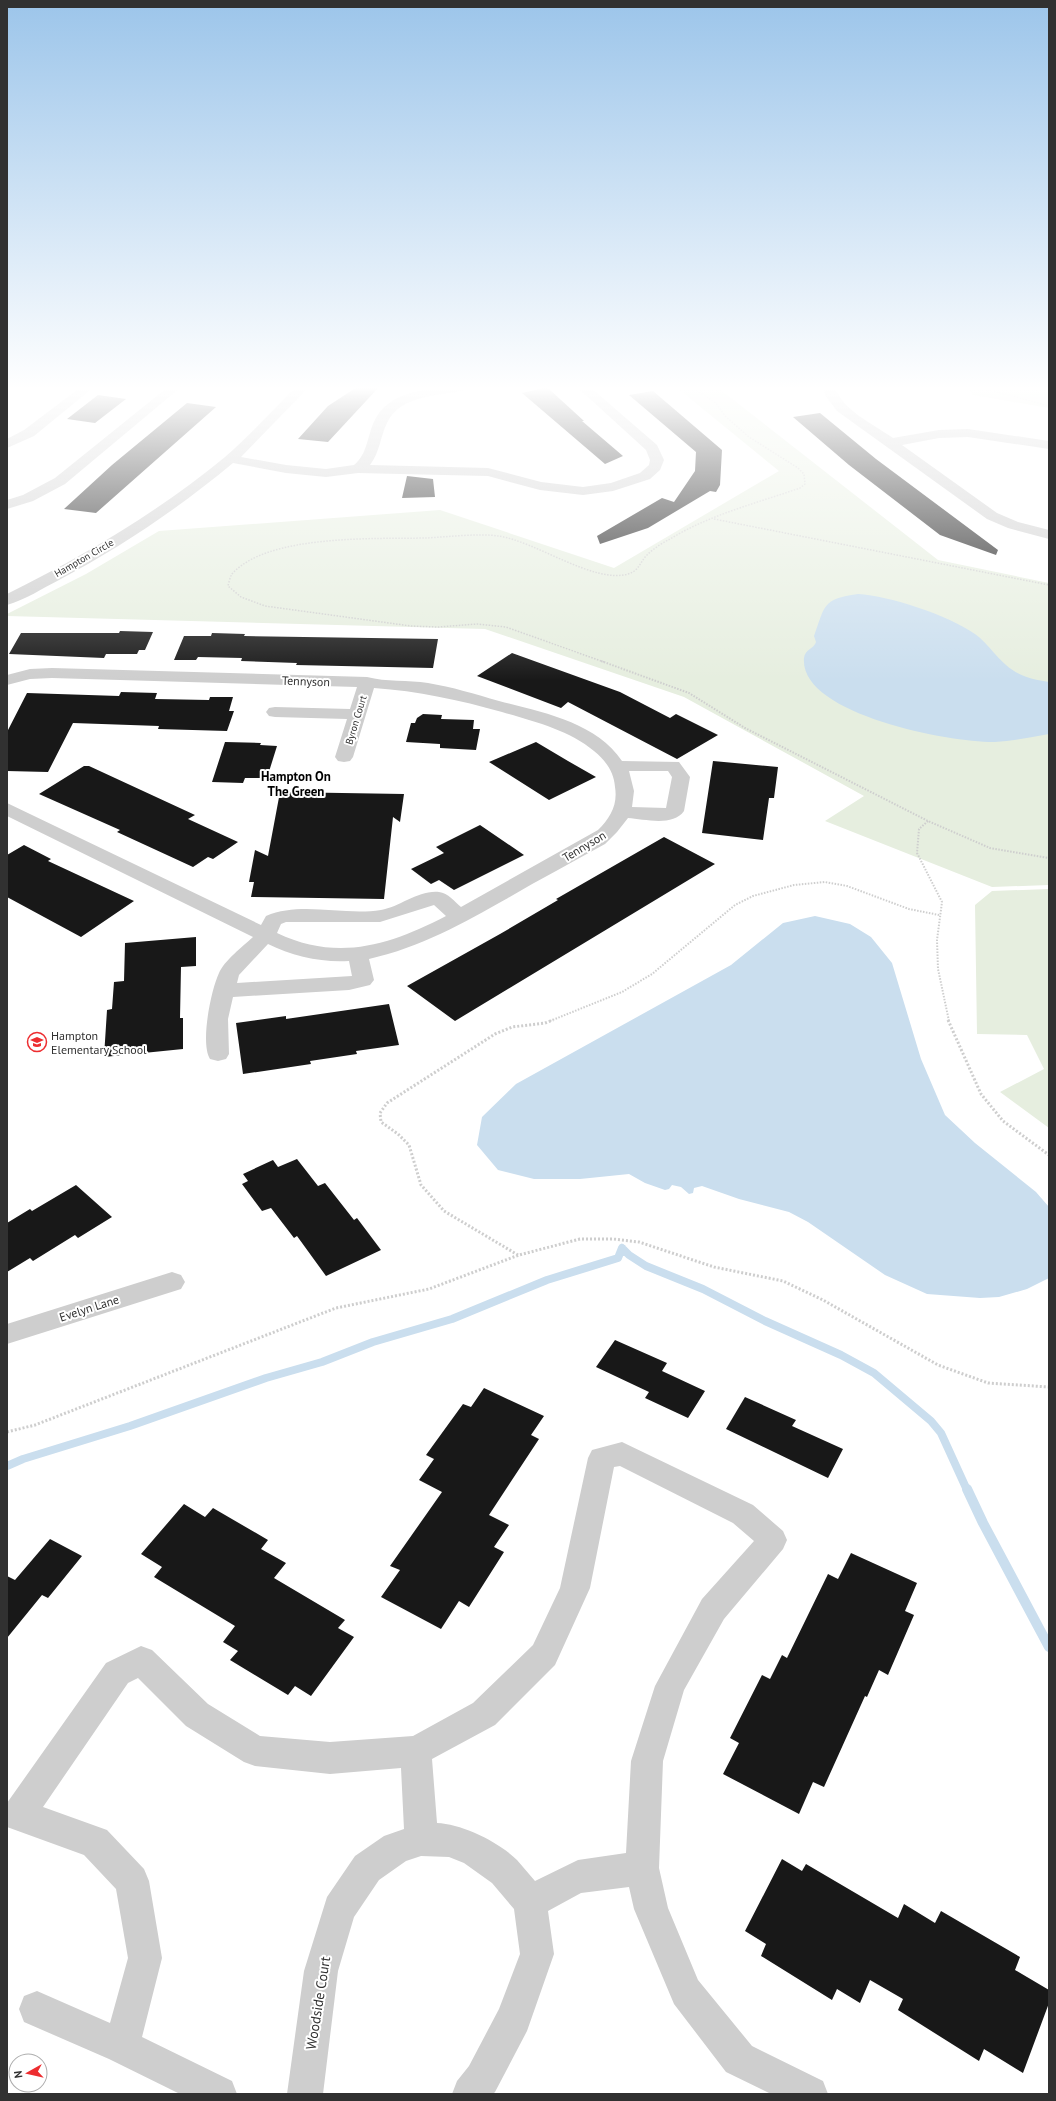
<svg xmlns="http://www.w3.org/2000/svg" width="1056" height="2101" font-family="'PT Sans',sans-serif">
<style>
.green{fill:#e6eedf}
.water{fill:#cadeee}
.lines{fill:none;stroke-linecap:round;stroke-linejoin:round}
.stream-far1{stroke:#cadeee;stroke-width:8}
.stream{stroke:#cadeee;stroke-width:10}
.building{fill:#181818}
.path-far2{stroke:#cecece;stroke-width:1.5;stroke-dasharray:1.5 1.5;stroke-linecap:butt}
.path-far1{stroke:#cecece;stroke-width:2;stroke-dasharray:1.5 1.5;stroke-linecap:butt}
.path{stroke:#cecece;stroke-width:3;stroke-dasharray:2 2;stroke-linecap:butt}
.minor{fill:#cecece;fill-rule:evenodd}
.labels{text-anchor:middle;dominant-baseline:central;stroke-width:4;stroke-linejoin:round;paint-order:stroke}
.far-street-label{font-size:10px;fill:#313131;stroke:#fff}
.street-label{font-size:12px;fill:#313131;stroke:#fff}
.poi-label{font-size:12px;fill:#313131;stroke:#fff;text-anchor:start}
.neighbourhood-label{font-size:13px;font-weight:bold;fill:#000;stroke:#fff}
.near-street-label{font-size:14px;fill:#313131;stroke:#fff}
</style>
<rect width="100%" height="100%" fill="#fff"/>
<path class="green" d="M 676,387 L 717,387 L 938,560 L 1049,583 L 1049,885 L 992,887 L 825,821 L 864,796 L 684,697 L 485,629 L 7,616 L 7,614 L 86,574 L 159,531 L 440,510 L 614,568 L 779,471 Z
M 966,387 L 1049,387 L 1049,408 L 973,395 Z
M 1049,889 L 1049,1128 L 1000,1092 L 1044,1069 L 1027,1035 L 977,1034 L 975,905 L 992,891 Z"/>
<path class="water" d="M 858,594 C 890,596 948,615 975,634 C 989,644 999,662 1014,671 C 1025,678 1037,680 1049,682 L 1049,734 C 1031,737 1013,741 995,742 C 954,743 799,715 804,658 C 805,649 814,649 816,642 L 814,636 C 825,607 821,599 858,594 Z
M 815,916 L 850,924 L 871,937 L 892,963 L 921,1059 L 945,1115 L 975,1143 L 1036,1192 L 1049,1207 L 1049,1278 L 1027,1289 L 999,1297 L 980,1298 L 927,1294 L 885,1275 L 808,1222 L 789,1212 L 739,1199 L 702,1186 L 694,1188 L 693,1193 L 689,1194 L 681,1187 L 672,1185 L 669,1189 L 665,1190 L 645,1183 L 629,1174 L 580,1179 L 534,1179 L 498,1170 L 477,1145 L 482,1117 L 516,1084 L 731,965 L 783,923 Z"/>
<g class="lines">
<path class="stream-far1" d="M 622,1248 L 629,1255 L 646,1266 L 703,1289 L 765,1321 L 841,1355 L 874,1373 L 931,1421 L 941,1433 L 967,1490
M 7,1466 L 23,1459 L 130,1426 L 266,1378 L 322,1362 L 373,1342 L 452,1319 L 547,1280 L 618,1258 L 622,1248"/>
<path class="stream" d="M 967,1489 L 983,1523 L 1049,1647"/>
</g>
<path class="building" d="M 357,387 L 379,387 L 328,442 L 298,439 L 328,406 Z
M 543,388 L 549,389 L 584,421 L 582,421 L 623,456 L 605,464 L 522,393 Z
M 653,391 L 722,450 L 720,485 L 716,492 L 710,491 L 648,528 L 600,544 L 597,536 L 662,498 L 674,502 L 695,471 L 696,452 L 629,395 Z
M 98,395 L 126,399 L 95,423 L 67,419 Z
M 187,403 L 216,407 L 96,513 L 64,509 L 112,465 Z
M 820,413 L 876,459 L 998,550 L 996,555 L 940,535 L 849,465 L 793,417 Z
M 407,476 L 433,479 L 435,497 L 402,498 Z
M 120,631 L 153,632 L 145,650 L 139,650 L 137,654 L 106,654 L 104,658 L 9,654 L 21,633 L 119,633 Z
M 212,633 L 245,634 L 244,636 L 438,639 L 433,668 L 296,665 L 297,663 L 241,661 L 242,658 L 198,657 L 196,660 L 174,660 L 184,636 L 211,636 Z
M 512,653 L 620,692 L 670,718 L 676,714 L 718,735 L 677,759 L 568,702 L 561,708 L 477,676 Z
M 121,692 L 157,693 L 155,699 L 209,700 L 210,697 L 233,697 L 229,711 L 234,711 L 227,731 L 158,729 L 159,726 L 73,723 L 48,772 L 7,771 L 7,732 L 27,693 L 119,696 Z
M 423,714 L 442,715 L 441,719 L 474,720 L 473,729 L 480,729 L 476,750 L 440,748 L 440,744 L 406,742 L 411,723 L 415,723 L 417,718 Z
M 225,742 L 261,743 L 260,745 L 277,746 L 267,778 L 245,778 L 243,783 L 212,782 Z
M 536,742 L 568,761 L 596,777 L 549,800 L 489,762 Z
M 713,761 L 778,767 L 774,798 L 769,798 L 763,840 L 702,833 Z
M 84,766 L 89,766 L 195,815 L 188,819 L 238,842 L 213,859 L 208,857 L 193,867 L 117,832 L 120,830 L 39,794 Z
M 280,792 L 404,794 L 400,822 L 393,817 L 384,899 L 251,897 L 254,882 L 249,882 L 255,850 L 268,856 Z
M 480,825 L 524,855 L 454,890 L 439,880 L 431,884 L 411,869 L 444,853 L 436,847 Z
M 664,837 L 715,864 L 455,1021 L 407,986 L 500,934 L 558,900 L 556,899 Z
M 24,845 L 51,859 L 48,861 L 134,901 L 81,937 L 7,897 L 7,855 Z
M 196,937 L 196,966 L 181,967 L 180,1018 L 183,1018 L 183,1049 L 104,1057 L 107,1010 L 112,1009 L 114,982 L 124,981 L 125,943 Z
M 389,1004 L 399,1045 L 356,1051 L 357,1054 L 310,1061 L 311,1064 L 243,1074 L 236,1023 L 286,1016 L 286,1019 Z
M 297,1159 L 318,1186 L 325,1183 L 354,1220 L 357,1218 L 381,1250 L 326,1276 L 297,1236 L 294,1238 L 271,1208 L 262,1211 L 242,1184 L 248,1181 L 243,1174 L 273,1160 L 278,1167 Z
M 76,1185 L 112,1217 L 78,1238 L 75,1235 L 33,1261 L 30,1258 L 7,1272 L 7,1223 L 30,1209 L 32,1211 Z
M 615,1340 L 667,1363 L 662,1371 L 705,1391 L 688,1418 L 645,1398 L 649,1392 L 596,1367 Z
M 484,1388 L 544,1416 L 531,1435 L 539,1439 L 489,1515 L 509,1525 L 494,1547 L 504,1552 L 469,1607 L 459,1601 L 441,1629 L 381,1597 L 400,1570 L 390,1566 L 442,1492 L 419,1480 L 434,1459 L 426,1455 L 463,1404 L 471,1407 Z
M 745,1397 L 796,1420 L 792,1426 L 843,1449 L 828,1478 L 726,1429 Z
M 184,1504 L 205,1517 L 213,1508 L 268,1540 L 261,1549 L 286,1563 L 274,1578 L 345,1620 L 338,1628 L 354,1637 L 311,1696 L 295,1686 L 288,1695 L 230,1660 L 238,1651 L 223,1642 L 235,1626 L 154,1577 L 162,1567 L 141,1554 Z
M 50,1539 L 82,1556 L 48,1598 L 42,1595 L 7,1638 L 7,1576 L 15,1580 Z
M 851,1553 L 917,1583 L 905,1611 L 914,1615 L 888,1675 L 879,1670 L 867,1697 L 865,1696 L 824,1787 L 813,1782 L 799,1814 L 723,1774 L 739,1743 L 730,1738 L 762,1675 L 770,1679 L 782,1655 L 787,1658 L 828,1574 L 838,1579 Z
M 782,1859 L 802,1871 L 806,1864 L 898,1918 L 904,1904 L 935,1923 L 941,1911 L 1020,1957 L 1015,1970 L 1049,1990 L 1049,2003 L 1023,2073 L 984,2049 L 979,2061 L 898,2010 L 903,1999 L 870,1980 L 860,2003 L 837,1989 L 832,2000 L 761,1956 L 766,1944 L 745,1931 Z"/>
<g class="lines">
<path class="path-far2" d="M 979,387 L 1049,406
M 714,519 L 1049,585
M 604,662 L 506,627 L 477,624 L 438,627 L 411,626 L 265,606 L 241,597 L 228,586 C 229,582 230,577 232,574 C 267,534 376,539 426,538 C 447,537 479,533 498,536 C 536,541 593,584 628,574 C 639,571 640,562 647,555 C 653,549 662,543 670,539 C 709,515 757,503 800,488 L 805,484 L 804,474 L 798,468 L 749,437 L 725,416 L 716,403 L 692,387"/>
<path class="path-far1" d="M 601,661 L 689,693 L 745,728 L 928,821 L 990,848 L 1049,858
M 928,821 L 919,829 L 917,853 L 942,902 L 937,940 L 938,969 L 949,1021
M 550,1021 L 622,992 L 652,974 L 735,905 L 753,896 L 794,885 L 825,882 L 847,886 L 909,909 L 939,915"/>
<path class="path" d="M 948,1020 L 981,1094 L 1003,1121 L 1049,1155
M 518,1255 L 444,1211 L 421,1185 L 409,1145 L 398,1134 L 381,1122 L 380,1113 L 387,1103 L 495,1034 L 512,1027 L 545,1023 L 553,1020
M 7,1432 L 35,1425 L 336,1308 L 429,1289 L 519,1255 L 580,1239 L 613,1239 L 639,1242 L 714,1267 L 783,1281 L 823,1300 L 938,1365 L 988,1383 L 1049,1387"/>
<path class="minor" d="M 81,387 L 94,387 L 34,436 L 7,448 L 7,439 L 24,430 Z
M 168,387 L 181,387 L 65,484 L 33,501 L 7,509 L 7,500 L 23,495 L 55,478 Z
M 296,387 L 309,387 L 241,457 L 286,465 L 326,469 L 354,465 C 367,454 367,439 373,424 C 387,388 436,387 468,387 L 466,390 C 441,396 400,394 387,423 C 380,437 380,452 370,465 L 488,468 L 541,482 L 583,487 L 611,483 L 640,473 L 649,465 L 650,460 L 646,450 L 577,387 L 590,387 L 657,445 L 664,460 L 660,470 L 650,479 L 613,491 L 583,495 L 540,490 L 488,476 L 358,473 L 326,477 L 286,473 L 233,463 C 179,508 121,547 59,580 C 43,588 25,600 7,605 L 7,594 C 84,556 158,512 225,457 C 250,435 273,410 296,387 Z
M 823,387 L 835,387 C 842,410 873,424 893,438 L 939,430 L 968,429 L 1049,441 L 1049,449 L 968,437 L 939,438 L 902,445 L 997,513 L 1018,522 L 1049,530 L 1049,539 L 1008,528 L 987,519 L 837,411 L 825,395 Z
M 52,668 L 367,677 C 386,682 408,680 428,683 C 452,687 475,694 499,701 C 541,712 596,722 622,761 L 679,762 L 690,777 L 684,811 C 673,827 644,819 628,818 L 617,832 L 605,844 C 573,862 540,879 508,898 C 462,924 421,947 369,959 L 374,980 L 370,985 L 349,990 L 233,997 L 228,1019 L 229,1054 L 226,1059 L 218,1061 L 210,1059 C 200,1043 211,990 219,973 C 224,961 243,946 253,937 L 7,816 L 7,803 L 261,925 L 266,916 C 302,901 343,916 381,910 C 400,907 418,890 439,892 C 448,893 455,902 461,907 L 598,830 C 610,818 618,805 615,787 C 614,772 606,761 594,751 C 569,730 533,721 502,712 C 459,700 418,691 374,688 L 353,757 L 350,761 L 344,762 L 338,761 L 335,757 L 347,719 L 275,717 L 269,716 L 266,712 L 269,708 L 275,707 L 350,709 L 357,687 L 52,678 L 30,679 L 7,685 L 7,675 L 30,669 ZM 629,771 L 668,771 L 672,777 L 666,808 L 632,807 L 634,791 ZM 434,905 L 446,916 C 390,945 338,962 277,933 L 281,924 L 286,922 L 380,922 ZM 268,944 C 292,956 323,963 349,961 L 352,976 L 237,983 L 239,975 Z
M 172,1272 L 181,1275 L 185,1282 L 181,1289 L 7,1344 L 7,1324 Z
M 622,1442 L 753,1505 L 783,1531 L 787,1540 L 783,1549 L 724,1619 L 684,1690 L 663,1761 L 659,1868 L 668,1908 L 698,1980 L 752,2046 L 823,2081 L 828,2094 L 771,2094 L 726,2072 L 674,2004 L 634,1909 L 629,1887 L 581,1893 L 548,1911 L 554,1954 L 527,2031 L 495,2092 L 493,2094 L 452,2094 L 457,2081 L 469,2066 L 499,2009 L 520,1954 L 514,1909 L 492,1883 L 464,1863 L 449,1857 L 421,1856 L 406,1861 L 379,1880 L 354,1917 L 338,1971 L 323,2094 L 287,2094 L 304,1971 L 327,1897 L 355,1856 L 384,1836 L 404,1829 L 401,1768 L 330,1774 L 255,1766 L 244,1762 L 186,1726 L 138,1678 L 128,1683 L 43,1807 L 107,1830 L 144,1869 L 149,1881 L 162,1958 L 142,2037 L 232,2081 L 237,2094 L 180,2094 L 109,2059 L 24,2022 L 19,2009 L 24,1996 L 37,1991 L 110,2023 L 128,1958 L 116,1889 L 84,1855 L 7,1827 L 7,1803 L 106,1663 L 141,1646 L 152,1650 L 208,1704 L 260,1736 L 330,1742 L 413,1736 L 473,1703 L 533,1645 L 560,1588 L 588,1458 L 592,1450 ZM 620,1466 L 733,1523 L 754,1541 L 702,1599 L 655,1686 L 631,1761 L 626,1853 L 578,1860 L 535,1881 C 529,1874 523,1867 517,1860 C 499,1842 462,1824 437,1823 L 432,1759 L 495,1725 L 555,1665 L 590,1588 L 614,1467 Z"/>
</g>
<linearGradient id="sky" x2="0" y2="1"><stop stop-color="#9cc5ea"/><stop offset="0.57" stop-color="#fff"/><stop offset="1" stop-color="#fff" stop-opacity="0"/></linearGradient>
<rect width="1056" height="681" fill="url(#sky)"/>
<defs>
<symbol id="school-ring" viewBox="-11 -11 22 22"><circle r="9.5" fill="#fff" stroke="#ed2d30" stroke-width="1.5"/><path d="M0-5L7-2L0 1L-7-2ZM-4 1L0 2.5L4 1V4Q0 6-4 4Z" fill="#ed2d30"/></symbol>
</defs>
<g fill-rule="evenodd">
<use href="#school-ring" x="26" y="1031" width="22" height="22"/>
</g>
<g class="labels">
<g class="far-street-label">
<text transform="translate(84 558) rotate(-30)">Hampton Circle</text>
<text transform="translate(356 720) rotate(-73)">Byron Court</text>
</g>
<g class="street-label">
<text transform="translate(306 681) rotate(2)">Tennyson</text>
<text transform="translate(584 846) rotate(-31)">Tennyson</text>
<text transform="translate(89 1308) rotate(-18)">Evelyn Lane</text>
</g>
<g class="poi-label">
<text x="51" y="1035">Hampton<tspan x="51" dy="14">Elementary School</tspan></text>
</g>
<g class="neighbourhood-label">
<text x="296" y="776">Hampton On<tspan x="296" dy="15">The Green</tspan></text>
</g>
<g class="near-street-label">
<text transform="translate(318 2003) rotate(-81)">Woodside Court</text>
</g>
</g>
<rect width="1056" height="2101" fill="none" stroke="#313131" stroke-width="16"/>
<g transform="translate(28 2073) rotate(262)"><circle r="19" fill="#ffffff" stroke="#adadad"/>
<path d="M0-3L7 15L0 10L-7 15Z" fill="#ed2d30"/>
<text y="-6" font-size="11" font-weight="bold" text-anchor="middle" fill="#313131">N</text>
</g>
</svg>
